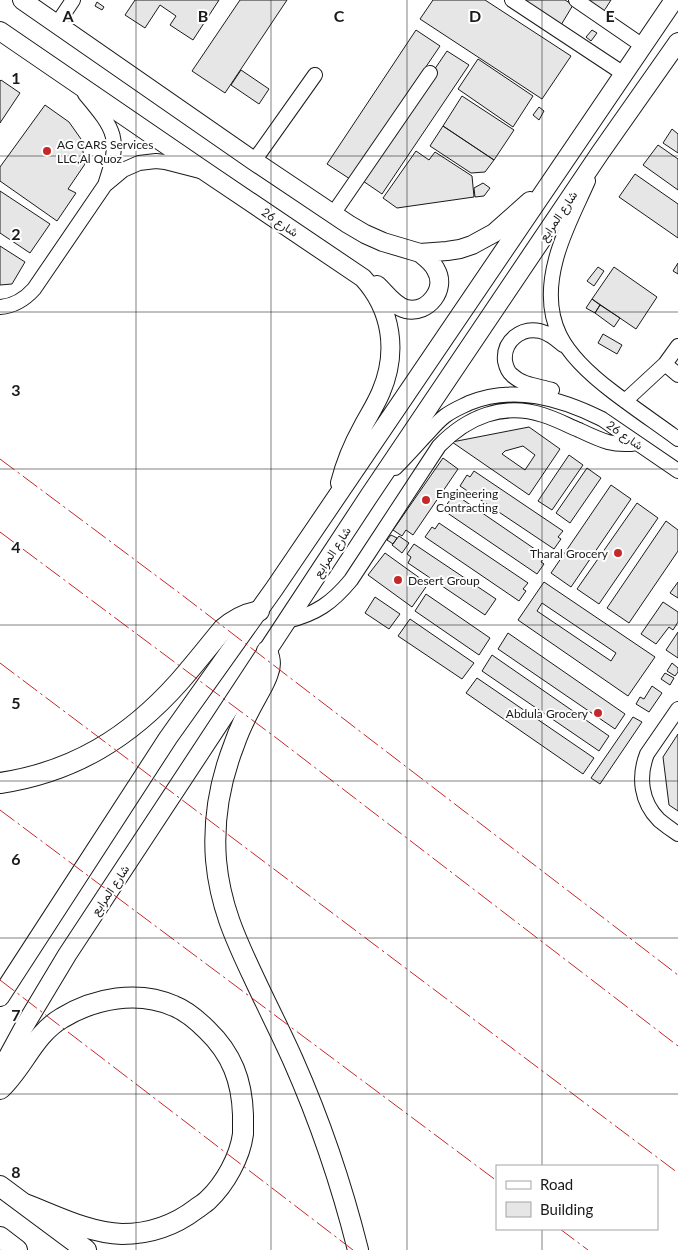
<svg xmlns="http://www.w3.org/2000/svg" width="678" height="1250" font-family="Lato,Vazirmatn,sans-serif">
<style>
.building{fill:#e6e6e6;stroke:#1a1a1a;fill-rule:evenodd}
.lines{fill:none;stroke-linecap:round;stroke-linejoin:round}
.minor-casing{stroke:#1a1a1a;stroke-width:16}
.major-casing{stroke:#1a1a1a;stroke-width:20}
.highway-casing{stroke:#1a1a1a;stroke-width:22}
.minor{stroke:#fff;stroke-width:14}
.major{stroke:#fff;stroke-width:18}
.highway{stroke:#fff;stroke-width:20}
.power{stroke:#c62828;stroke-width:1;stroke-dasharray:18 4 2.5 4;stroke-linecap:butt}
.grid{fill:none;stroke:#1a1a1a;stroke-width:1;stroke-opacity:0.55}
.poi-dot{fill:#c62828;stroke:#fff;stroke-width:2}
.labels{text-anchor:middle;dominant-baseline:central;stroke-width:4;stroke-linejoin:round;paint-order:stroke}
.poi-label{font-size:12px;fill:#1a1a1a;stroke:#fff;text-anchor:start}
.street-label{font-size:12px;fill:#1a1a1a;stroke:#fff}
.grid-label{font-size:16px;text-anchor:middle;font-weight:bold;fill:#1a1a1a;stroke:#fff;stroke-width:4;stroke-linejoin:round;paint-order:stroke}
</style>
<rect width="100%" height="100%" fill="#fff"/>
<path class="building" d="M 135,0 L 219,0 L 193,40 L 170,25 L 176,16 L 160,5 L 145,28 L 125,15 Z
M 240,0 L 287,0 L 225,93 L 192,71 Z
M 433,0 L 485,0 L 571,56 L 542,99 L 420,19 Z
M 524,0 L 565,0 L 573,5 L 561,25 Z
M 587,0 L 611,0 L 604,11 Z
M 97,2 L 104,7 L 102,10 L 95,6 Z
M 416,30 L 440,46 L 350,179 L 327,164 Z
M 592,30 L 597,33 L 591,41 L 586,37 Z
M 447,51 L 469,65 L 382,194 L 360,179 Z
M 478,59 L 533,96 L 513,127 L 458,89 Z
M 241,70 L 269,89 L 259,104 L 231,85 Z
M 1,80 L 20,93 L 0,123 L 0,81 Z
M 462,96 L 514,130 L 494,160 L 443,126 Z
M 45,105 L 69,122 L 81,139 L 85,164 L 68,189 L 76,193 L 57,221 L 0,181 L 0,167 Z
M 539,107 L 544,111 L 539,120 L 533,115 Z
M 443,126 L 494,160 L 485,172 L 471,173 L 430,146 Z
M 672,129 L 678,134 L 678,153 L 663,143 Z
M 658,145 L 678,159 L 678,190 L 643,165 Z
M 416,151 L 429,160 L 435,152 L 472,176 L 474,197 L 397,208 L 383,198 Z
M 635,174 L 678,204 L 678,238 L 619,197 Z
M 483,183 L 490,188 L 484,196 L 475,197 L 474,188 Z
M 0,191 L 50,224 L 30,253 L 0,233 Z
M 0,246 L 25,262 L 12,284 L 0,285 Z
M 678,263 L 678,274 L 673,271 Z
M 598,267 L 604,271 L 594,286 L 587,281 Z
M 614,267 L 657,297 L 636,329 L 592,299 Z
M 592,299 L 600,305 L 595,313 L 586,308 Z
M 600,305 L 620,318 L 614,327 L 595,313 Z
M 603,334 L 622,345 L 617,354 L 598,343 Z
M 529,427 L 560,449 L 529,495 L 452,442 ZM 523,446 L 535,455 L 525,470 L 502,454 L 505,451 Z
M 569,455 L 583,465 L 552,510 L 538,501 Z
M 443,458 L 458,469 L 413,535 L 406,530 L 402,536 L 393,530 Z
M 587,468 L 601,478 L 570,523 L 556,513 Z
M 474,471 L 563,531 L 558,537 L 561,539 L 554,549 L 460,486 L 467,475 L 470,477 Z
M 611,485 L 631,499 L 571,587 L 551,573 Z
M 456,495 L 545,556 L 541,562 L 544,564 L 537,574 L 443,510 L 450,500 L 452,501 Z
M 637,503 L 658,518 L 599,604 L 577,589 Z
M 666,521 L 678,530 L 678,551 L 629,623 L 607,608 Z
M 439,523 L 528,583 L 523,589 L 526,591 L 519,601 L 425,537 L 432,527 L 435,529 Z
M 391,535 L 397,538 L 393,544 L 387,540 Z
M 399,536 L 409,543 L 402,553 L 392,545 Z
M 414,544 L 496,599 L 485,615 L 408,563 L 411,557 L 407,554 Z
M 385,553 L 428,584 L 412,607 L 368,575 Z
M 544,582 L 655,657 L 628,696 L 518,620 ZM 542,603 L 616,653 L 611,661 L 537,611 Z
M 678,582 L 678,598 L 670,593 Z
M 426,594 L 490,638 L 479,655 L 415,611 Z
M 375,597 L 400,614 L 389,629 L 365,613 Z
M 663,602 L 678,612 L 678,622 L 673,630 L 669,627 L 656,644 L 641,634 Z
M 410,619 L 474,663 L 462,679 L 398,636 Z
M 678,632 L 678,658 L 666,650 Z
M 508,633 L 625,714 L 615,729 L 498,649 Z
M 492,655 L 609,736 L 599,751 L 482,671 Z
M 672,663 L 678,668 L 678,672 L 675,676 L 667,671 Z
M 665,673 L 674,678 L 670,685 L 661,679 Z
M 477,678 L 594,758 L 583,774 L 466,693 Z
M 652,686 L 662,693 L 649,712 L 636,704 L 640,697 L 644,699 Z
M 633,717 L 642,722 L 600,784 L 591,778 Z
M 678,734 L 678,811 L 669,805 L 663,757 Z"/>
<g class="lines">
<defs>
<path id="minor" d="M 512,0 L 624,74
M 576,0 L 643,46
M 57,24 L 73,0
M 85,94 C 116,131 121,138 105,185
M 254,161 L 315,75
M 588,181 C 577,206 563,232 556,259 C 539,322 564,355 613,392 C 634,408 656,423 678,439
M 333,214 L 430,73
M 0,307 C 15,306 25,299 34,289 L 105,185 L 123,170 L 139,163 L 156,161 L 165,162 L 200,171
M 665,364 L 678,346
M 552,390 C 539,386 522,385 512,375 C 508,372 506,366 505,361 C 503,341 521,327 540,331 C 549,333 556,339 563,345
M 625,401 L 665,364 L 678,375
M 395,468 C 405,458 414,448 424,437 C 431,430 437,422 445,416 C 453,410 461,407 469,403 C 514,385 560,398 602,419 L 678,471
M 287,621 C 316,614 332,603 351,580 L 439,446 C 467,417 503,402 543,415 C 556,419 567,425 579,430 C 600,440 614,447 637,443
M 678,709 L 647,754 C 638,777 641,802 659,820 C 665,825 672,830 678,834"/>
<path id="major" d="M 22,0 L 254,161 L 348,224 L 365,234 L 383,242 L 420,253 L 447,251 L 460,249 L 472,245 L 494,233 L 530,201
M 0,31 L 206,172 L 363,278 C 392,310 398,352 381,392 C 376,404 369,415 363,426 C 353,444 345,463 340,483
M 377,285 C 386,293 394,306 406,309 C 428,314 447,289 436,270 C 433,263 426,258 420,253
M 0,997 L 168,738 L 274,589 L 674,0
M 0,1071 L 25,1025 L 67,955 L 369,496 L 600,153 L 678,42"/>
<path id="highway" d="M 267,651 C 270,658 271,666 268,673 C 266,680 262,687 258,694 C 249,710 240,727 234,745 C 220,781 213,821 216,860 C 220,905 235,938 254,978 C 267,1006 281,1033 293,1060 C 320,1121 342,1186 358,1250
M 0,783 C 74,772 130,737 179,682 C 194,665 208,647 223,629 C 234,619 244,614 259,611
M 0,1089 C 23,1068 34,1034 62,1018 C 95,998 138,990 174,1006 C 187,1011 198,1021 207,1030 C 232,1054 242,1081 243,1115 C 243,1121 243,1128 243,1134 C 240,1157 225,1184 208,1200 C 205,1203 200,1206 196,1209 C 175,1225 149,1234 122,1234 C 89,1233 56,1216 25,1204
M 0,1186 L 86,1250
M 0,1237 L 17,1250"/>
</defs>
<use href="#minor" class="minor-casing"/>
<use href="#major" class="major-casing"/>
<use href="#highway" class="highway-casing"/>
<use href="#minor" class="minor"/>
<use href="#major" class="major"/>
<use href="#highway" class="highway"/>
<path class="power" d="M 0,459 L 182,595 L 678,975
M 0,532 L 279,740 L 678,1046
M 0,663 L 678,1173
M 0,810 L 497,1181
M 0,980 L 353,1250
M 560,1229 L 588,1250"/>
</g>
<path class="grid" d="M 136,0 L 136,1250M 271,0 L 271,1250M 407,0 L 407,1250M 542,0 L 542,1166M 0,156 L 678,156M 0,312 L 678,312M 0,469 L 678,469M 0,625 L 678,625M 0,781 L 678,781M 0,938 L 678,938M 0,1094 L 678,1094M 542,1229 L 542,1250"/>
<g class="poi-dot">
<circle cx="47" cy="151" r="5"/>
<circle cx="426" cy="500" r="5"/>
<circle cx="618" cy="553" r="5"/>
<circle cx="398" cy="580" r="5"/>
<circle cx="598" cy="713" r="5"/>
</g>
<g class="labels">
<g class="poi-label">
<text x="57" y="144">AG CARS Services<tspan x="57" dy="14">LLC,Al Quoz</tspan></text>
<text x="436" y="493">Engineering<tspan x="436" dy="14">Contracting</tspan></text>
<text x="608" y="553" text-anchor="end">Tharal Grocery</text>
<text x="408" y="580">Desert Group</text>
<text x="588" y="713" text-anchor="end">Abdula Grocery</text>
</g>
<g class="street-label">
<text transform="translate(558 216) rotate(-56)">شارع المرابع</text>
<text transform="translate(280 222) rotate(34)">شارع 26</text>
<text transform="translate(625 435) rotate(35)">شارع 26</text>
<text transform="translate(332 552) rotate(-57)">شارع المرابع</text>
<text transform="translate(110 890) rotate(-56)">شارع المرابع</text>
</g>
</g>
<g class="grid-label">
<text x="68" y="22">A</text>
<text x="203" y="22">B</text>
<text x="339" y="22">C</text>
<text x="475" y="22">D</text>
<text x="610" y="22">E</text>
<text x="16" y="84">1</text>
<text x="16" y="240">2</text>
<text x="16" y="396">3</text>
<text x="16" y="553">4</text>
<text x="16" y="709">5</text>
<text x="16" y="865">6</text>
<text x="16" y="1021">7</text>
<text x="16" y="1178">8</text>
</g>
<rect x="496" y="1165" width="162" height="65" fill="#ffffff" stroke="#a3a3a3"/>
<rect x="506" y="1181" width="25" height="8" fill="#ffffff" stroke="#a3a3a3"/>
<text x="540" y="1190" font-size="15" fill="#1a1a1a">Road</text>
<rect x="506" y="1202" width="25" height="15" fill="#e6e6e6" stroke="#a3a3a3"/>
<text x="540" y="1215" font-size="15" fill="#1a1a1a">Building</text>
</svg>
